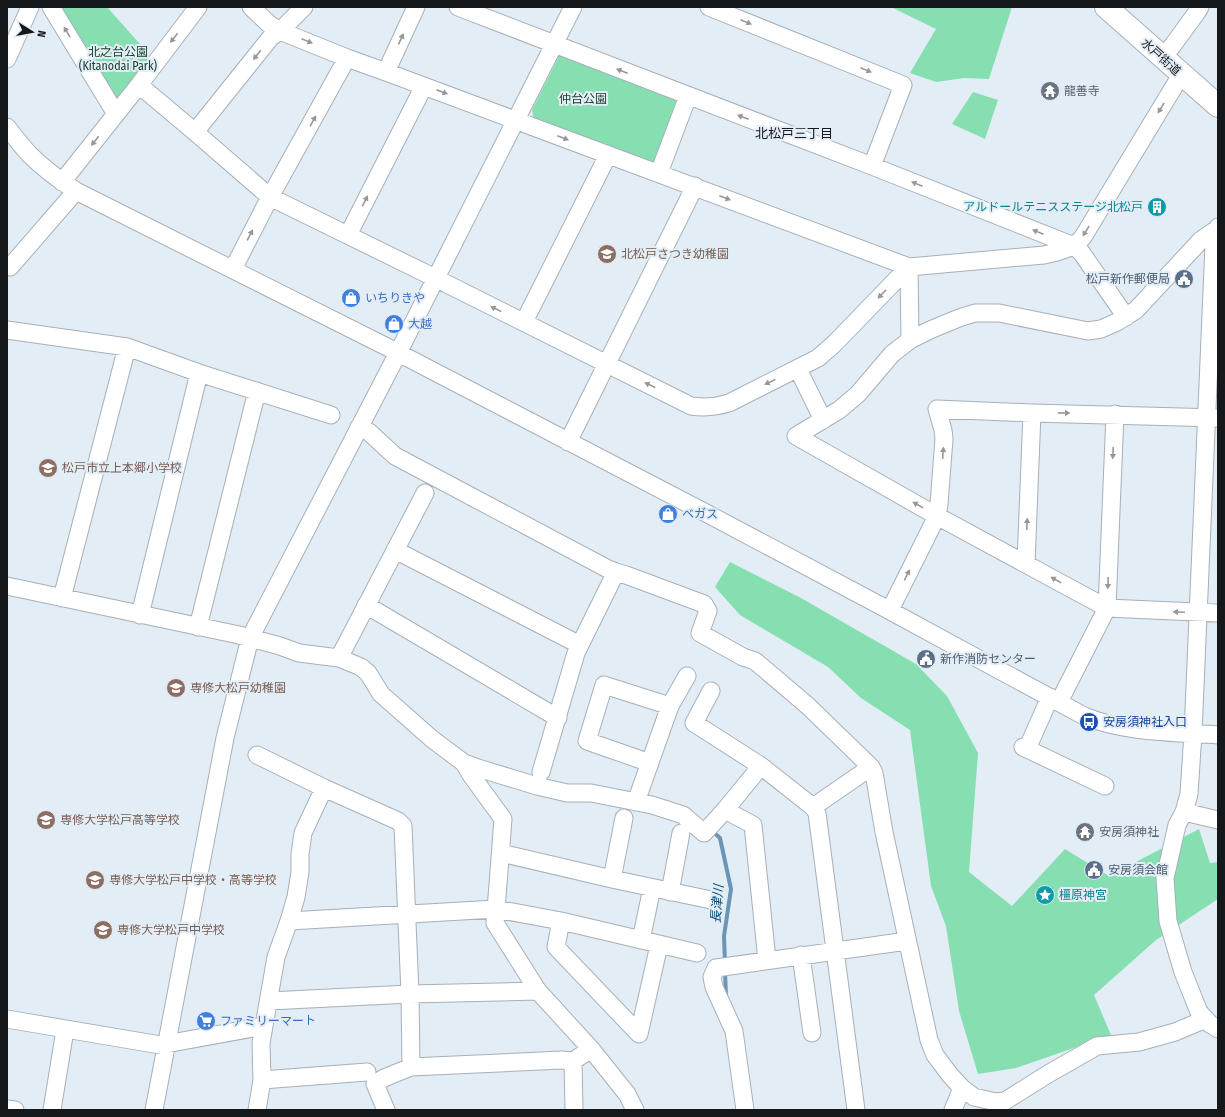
<svg xmlns="http://www.w3.org/2000/svg" width="1225" height="1117" font-family="'Fira Sans Condensed','Noto Sans JP',sans-serif">
<style>
.green{fill:#86dfb1}
.lines{fill:none;stroke-linecap:round;stroke-linejoin:round}
.stream{stroke:#6995b6;stroke-width:4}
.minor-casing{stroke:#a7b0b8;stroke-width:19}
.highway-casing{stroke:#a7b0b8;stroke-width:24}
.minor{stroke:#fff;stroke-width:17}
.highway{stroke:#fff;stroke-width:22}
.oneway{fill:#969798}
.labels{text-anchor:middle;dominant-baseline:central;stroke-width:4;stroke-linejoin:round;paint-order:stroke}
.park-label{font-size:12px;fill:#19412e;stroke:#e3edf5}
.street-label{font-size:12px;fill:#15181b;stroke:#e3edf5}
.worship-label{font-size:12px;fill:#5b616d;stroke:#e3edf5;text-anchor:start}
.culture-label{font-size:12px;fill:#0d838f;stroke:#e3edf5;text-anchor:end}
.education-label{font-size:12px;fill:#785e54;stroke:#e3edf5;text-anchor:start}
.service-label{font-size:12px;fill:#4e5e75;stroke:#e3edf5;text-anchor:start}
.shop-label{font-size:12px;fill:#366cbe;stroke:#e3edf5;text-anchor:start}
.transit-label{font-size:12px;fill:#164399;stroke:#e3edf5;text-anchor:start}
.neighbourhood-label{font-size:13px;fill:#15181b;stroke:#e3edf5}
.water-label{font-size:13px;font-style:italic;fill:#0a4b6f;stroke:#e3edf5}
</style>
<rect width="100%" height="100%" fill="#e3edf5"/>
<path class="green" d="M 57,7 L 107,7 L 147,52 L 149,65 L 122,100 L 113,99 Z
M 891,7 L 1012,7 L 989,79 L 964,78 L 936,82 L 910,73 L 936,29 Z
M 565,53 L 681,102 L 654,165 L 534,120 L 532,110 L 559,56 Z
M 973,92 L 998,100 L 985,139 L 952,124 Z
M 730,562 L 801,598 L 916,664 L 947,696 L 978,753 L 969,872 L 1012,906 L 1065,849 L 1109,876 L 1199,829 L 1210,863 L 1218,862 L 1218,899 L 1156,940 L 1094,995 L 1111,1035 L 1016,1068 L 978,1074 L 959,1011 L 946,926 L 931,886 L 910,730 L 861,698 L 828,667 L 740,615 L 715,587 Z"/>
<g class="lines">
<path class="stream" d="M 711,830 L 720,838 L 731,889 L 724,936 L 725,964
M 725,970 L 726,998"/>
<defs>
<path id="minor" d="M 51,7 L 116,114
M 251,7 L 269,24 L 280,31 L 347,58 L 386,72 L 909,267 L 1044,255 L 1057,252 L 1074,246 L 1083,237 L 1181,75
M 458,7 L 872,166 L 1074,246 L 1081,252 L 1126,317
M 709,7 L 903,85 L 872,166
M 1162,58 L 1173,45 L 1197,12 L 1200,7
M 7,59 L 30,7
M 386,72 L 416,7
M 139,85 L 195,132 L 270,197 L 425,273 L 691,406 C 705,408 716,407 729,403 L 818,358 L 834,344 L 895,281 L 909,267
M 7,127 C 14,136 21,145 29,154 C 43,168 59,180 76,191 L 385,346 L 706,513 L 883,607 L 1084,716 C 1125,733 1174,732 1218,735
M 195,132 L 271,37 L 280,31 L 304,7
M 659,173 L 688,96
M 62,182 L 139,85 L 198,7
M 1218,227 L 1214,245 L 1193,733 L 1189,794 L 1184,812 L 1177,825 L 1165,878 L 1168,921 L 1183,972 L 1199,1012 L 1210,1024 L 1218,1029
M 1217,229 L 1201,240 L 1136,310 L 1117,322 L 1101,329 L 1088,331 L 999,313 L 975,313 L 959,318 L 930,330 L 910,340 L 892,354 L 858,394 L 839,410 L 796,436 L 937,516 L 1107,608 L 1218,613
M 348,235 L 424,86
M 10,267 L 76,191
M 909,267 L 910,340
M 233,269 L 270,197 L 347,58
M 524,322 L 608,155
M 7,330 L 127,347 L 199,373 L 331,415
M 798,369 L 823,420
M 359,427 L 369,432 L 395,456 L 608,569 L 616,572 L 626,575 L 704,604 L 708,611 L 700,633 L 743,657 L 755,661 L 808,706 L 871,767 L 874,773 L 884,832 L 929,1040 L 935,1055 L 950,1075 L 962,1088 L 974,1097 L 996,1102 L 1005,1101 L 1048,1074 L 1097,1046 L 1139,1042 L 1175,1032 L 1206,1019
M 568,442 L 695,186
M 395,550 L 580,645
M 1026,563 L 1032,413
M 7,586 L 239,635 L 280,646 L 299,653 L 339,658 L 361,667 L 368,673 L 381,694 L 432,739 L 464,763 L 478,768 L 537,786 L 567,793 L 591,793 L 652,805 L 683,815 L 704,833 L 725,810 L 761,766
M 62,598 L 127,347
M 366,605 L 558,718
M 890,610 L 937,516 L 939,504 L 944,439 L 943,430 L 937,409 L 1032,413 L 1218,418
M 140,615 L 199,373
M 198,627 L 257,391
M 339,658 L 425,493
M 711,691 L 694,723 L 761,766 L 813,807
M 1059,702 L 1107,608 L 1115,414
M 1023,747 L 1105,786
M 1027,749 L 1050,697
M 257,755 L 324,788 L 398,821 L 403,826 L 410,994 L 411,1067 L 562,1060 L 573,1061 L 591,1049
M 464,763 L 471,775 L 503,819 L 495,923 L 538,991 L 591,1049 L 627,1094 L 635,1110
M 650,763 L 587,741 L 604,685 L 670,706
M 541,772 L 576,653 L 616,572
M 636,802 L 670,706 L 687,676
M 725,810 L 753,825 L 767,960
M 1184,812 L 1218,820
M 501,853 L 612,879 L 711,900
M 612,879 L 624,818
M 670,892 L 681,833
M 289,921 L 496,909 L 561,921 L 697,953
M 561,921 L 556,947 L 639,1034 L 659,945
M 641,940 L 652,888
M 801,955 L 812,1033
M 269,1001 L 410,994 L 538,991
M 7,1019 L 166,1046
M 166,1044 L 264,1026
M 573,1061 L 574,1110
M 262,1080 L 367,1072
M 7,1109 L 15,1110
M 52,1110 L 65,1030
M 154,1110 L 225,738 L 250,638 L 398,353 L 573,7
M 257,1110 L 262,1080 L 261,1043 L 264,1026 L 276,957 L 289,921 L 296,897 L 300,872 L 300,854 L 303,833 L 324,788
M 386,1110 L 375,1084 L 384,1078 L 411,1067
M 745,1110 L 734,1031 L 714,987 L 712,977 L 716,968 L 907,941
M 856,1110 L 817,813 L 813,807 L 871,767
M 953,1110 L 962,1088"/>
<path id="highway" d="M 1106,7 L 1218,106"/>
</defs>
<use href="#minor" class="minor-casing"/>
<use href="#highway" class="highway-casing"/>
<use href="#minor" class="minor"/>
<use href="#highway" class="highway"/>
</g>
<defs><path id="oneway-solid" d="M-6-.8H1V-3.2L6.5 0L1 3.2V.8H-6Z"/></defs>
<g class="oneway">
<use href="#oneway-solid" transform="translate(746 22) rotate(22)"/>
<use href="#oneway-solid" transform="translate(67 32) rotate(-121)"/>
<use href="#oneway-solid" transform="translate(174 38) rotate(128)"/>
<use href="#oneway-solid" transform="translate(401 39) rotate(-65)"/>
<use href="#oneway-solid" transform="translate(307 41) rotate(22)"/>
<use href="#oneway-solid" transform="translate(257 55) rotate(129)"/>
<use href="#oneway-solid" transform="translate(866 70) rotate(22)"/>
<use href="#oneway-solid" transform="translate(622 71) rotate(-159)"/>
<use href="#oneway-solid" transform="translate(442 92) rotate(21)"/>
<use href="#oneway-solid" transform="translate(1161 108) rotate(121)"/>
<use href="#oneway-solid" transform="translate(743 117) rotate(-159)"/>
<use href="#oneway-solid" transform="translate(313 121) rotate(-61)"/>
<use href="#oneway-solid" transform="translate(563 138) rotate(21)"/>
<use href="#oneway-solid" transform="translate(95 141) rotate(128)"/>
<use href="#oneway-solid" transform="translate(917 184) rotate(-158)"/>
<use href="#oneway-solid" transform="translate(725 198) rotate(21)"/>
<use href="#oneway-solid" transform="translate(365 201) rotate(-63)"/>
<use href="#oneway-solid" transform="translate(1086 231) rotate(122)"/>
<use href="#oneway-solid" transform="translate(1038 232) rotate(-158)"/>
<use href="#oneway-solid" transform="translate(250 235) rotate(-62)"/>
<use href="#oneway-solid" transform="translate(882 294) rotate(134)"/>
<use href="#oneway-solid" transform="translate(496 309) rotate(-154)"/>
<use href="#oneway-solid" transform="translate(770 382) rotate(154)"/>
<use href="#oneway-solid" transform="translate(650 385) rotate(-154)"/>
<use href="#oneway-solid" transform="translate(1064 413) rotate(1)"/>
<use href="#oneway-solid" transform="translate(943 453) rotate(-86)"/>
<use href="#oneway-solid" transform="translate(1113 453) rotate(92)"/>
<use href="#oneway-solid" transform="translate(918 505) rotate(-151)"/>
<use href="#oneway-solid" transform="translate(1027 524) rotate(-88)"/>
<use href="#oneway-solid" transform="translate(907 575) rotate(-64)"/>
<use href="#oneway-solid" transform="translate(1056 580) rotate(-151)"/>
<use href="#oneway-solid" transform="translate(1108 583) rotate(92)"/>
<use href="#oneway-solid" transform="translate(1179 612) rotate(-177)"/>
</g>
<defs>
<symbol id="temple-disc" viewBox="-11 -11 22 22"><circle r="9.5" fill="#6b7280" stroke="#e3edf5"/><path d="M0-6L5-2H3V0L6.5 2.5H4V6H1.5V3h-3V6H-4V2.5H-6.5L-3 0V-2H-5Z" fill="#fff"/></symbol>
<symbol id="building-disc" viewBox="-11 -11 22 22"><circle r="9.5" fill="#0f9aa8" stroke="#e3edf5"/><path d="M-4-6H4V6H1V3H-1V6H-4ZM-2.5-4.3h1.7v1.8h-1.7ZM.8-4.3h1.7v1.8H.8ZM-2.5-1h1.7V.8h-1.7ZM.8-1h1.7V.8H.8Z" fill="#fff"/></symbol>
<symbol id="school-disc" viewBox="-11 -11 22 22"><circle r="9.5" fill="#8d6e63" stroke="#e3edf5"/><path d="M0-5L7-2L0 1L-7-2ZM-4 1L0 2.5L4 1V4Q0 6-4 4Z" fill="#fff"/></symbol>
<symbol id="civic-disc" viewBox="-11 -11 22 22"><circle r="9.5" fill="#5c6f8a" stroke="#e3edf5"/><path d="M-.6-6.5H3V-4.5H.6V-3L4-1V1h2V6H-6V1h2V-1L-.6-3ZM-1.2 2.5V6h2.4V2.5Z" fill="#fff"/></symbol>
<symbol id="shop-disc" viewBox="-11 -11 22 22"><circle r="9.5" fill="#3f7fe0" stroke="#e3edf5"/><path d="M-5-2.5h2.3a2.7 3.5 0 0 1 5.4 0H5L5.5 6h-11ZM-1.5-2.5h3a1.5 2.3 0 0 0-3 0Z" fill="#fff"/></symbol>
<symbol id="bus-disc" viewBox="-11 -11 22 22"><circle r="9.5" fill="#1a4fb4" stroke="#e3edf5"/><path d="M-5-6H5V4H4V6H2V4H-2V6H-4V4H-5ZM-3.5-4V0h7V-4ZM-3.5 1.2v1.5H-2V1.2ZM2 1.2v1.5H3.5V1.2Z" fill="#fff"/></symbol>
<symbol id="sight-disc" viewBox="-11 -11 22 22"><circle r="9.5" fill="#0f9aa8" stroke="#e3edf5"/><path d="M0-6L1.8-2.2L6-1.7L2.9 1.2L3.7 5.4L0 3.3L-3.7 5.4L-2.9 1.2L-6-1.7L-1.8-2.2Z" fill="#fff"/></symbol>
<symbol id="supermarket-disc" viewBox="-11 -11 22 22"><circle r="9.5" fill="#3f7fe0" stroke="#e3edf5"/><path d="M-6-5.5h2.5l.6 2H6L4.5 2H-2.5L-4.4-4H-6ZM-1.5 3.2a1.3 1.3 0 1 0 .1 0ZM3 3.2a1.3 1.3 0 1 0 .1 0Z" fill="#fff"/></symbol>
</defs>
<g fill-rule="evenodd">
<use href="#temple-disc" x="1039" y="80" width="22" height="22"/>
<use href="#building-disc" x="1146" y="196" width="22" height="22"/>
<use href="#school-disc" x="596" y="243" width="22" height="22"/>
<use href="#civic-disc" x="1173" y="268" width="22" height="22"/>
<use href="#shop-disc" x="340" y="287" width="22" height="22"/>
<use href="#shop-disc" x="383" y="313" width="22" height="22"/>
<use href="#school-disc" x="37" y="457" width="22" height="22"/>
<use href="#shop-disc" x="657" y="503" width="22" height="22"/>
<use href="#civic-disc" x="915" y="648" width="22" height="22"/>
<use href="#school-disc" x="165" y="677" width="22" height="22"/>
<use href="#bus-disc" x="1078" y="711" width="22" height="22"/>
<use href="#school-disc" x="35" y="809" width="22" height="22"/>
<use href="#temple-disc" x="1074" y="821" width="22" height="22"/>
<use href="#civic-disc" x="1083" y="859" width="22" height="22"/>
<use href="#school-disc" x="84" y="869" width="22" height="22"/>
<use href="#sight-disc" x="1034" y="884" width="22" height="22"/>
<use href="#school-disc" x="92" y="919" width="22" height="22"/>
<use href="#supermarket-disc" x="195" y="1010" width="22" height="22"/>
</g>
<g class="labels">
<g class="park-label">
<text x="118" y="52">北之台公園<tspan x="118" dy="14">(Kitanodai Park)</tspan></text>
<text x="583" y="99">仲台公園</text>
</g>
<g class="street-label">
<text transform="translate(1161 57) rotate(42)">水戸街道</text>
</g>
<g class="worship-label">
<text x="1064" y="91">龍善寺</text>
<text x="1099" y="832">安房須神社</text>
</g>
<g class="culture-label">
<text x="1143" y="207">アルドールテニスステージ北松戸</text>
<text x="1059" y="895" text-anchor="start">橿原神宮</text>
</g>
<g class="education-label">
<text x="621" y="254">北松戸さつき幼稚園</text>
<text x="62" y="468">松戸市立上本郷小学校</text>
<text x="190" y="688">専修大松戸幼稚園</text>
<text x="60" y="820">専修大学松戸高等学校</text>
<text x="109" y="880">専修大学松戸中学校・高等学校</text>
<text x="117" y="930">専修大学松戸中学校</text>
</g>
<g class="service-label">
<text x="1170" y="279" text-anchor="end">松戸新作郵便局</text>
<text x="940" y="659">新作消防センター</text>
<text x="1108" y="870">安房須会館</text>
</g>
<g class="shop-label">
<text x="365" y="298">いちりきや</text>
<text x="408" y="324">大越</text>
<text x="682" y="514">ベガス</text>
<text x="220" y="1021">ファミリーマート</text>
</g>
<g class="transit-label">
<text x="1103" y="722">安房須神社入口</text>
</g>
<g class="neighbourhood-label">
<text x="794" y="133">北松戸三丁目</text>
</g>
<g class="water-label">
<text transform="translate(717 904) rotate(-85)">長津川</text>
</g>
</g>
<rect width="1225" height="1117" fill="none" stroke="#15181b" stroke-width="16"/>
<g transform="translate(32 32) rotate(101)" stroke="#e3edf5" stroke-width="3" paint-order="stroke">
<path d="M0-3L7 15L0 10L-7 15Z" fill="#15181b"/>
<text y="-6" font-size="11" font-weight="bold" text-anchor="middle" fill="#15181b">N</text>
</g>
</svg>
